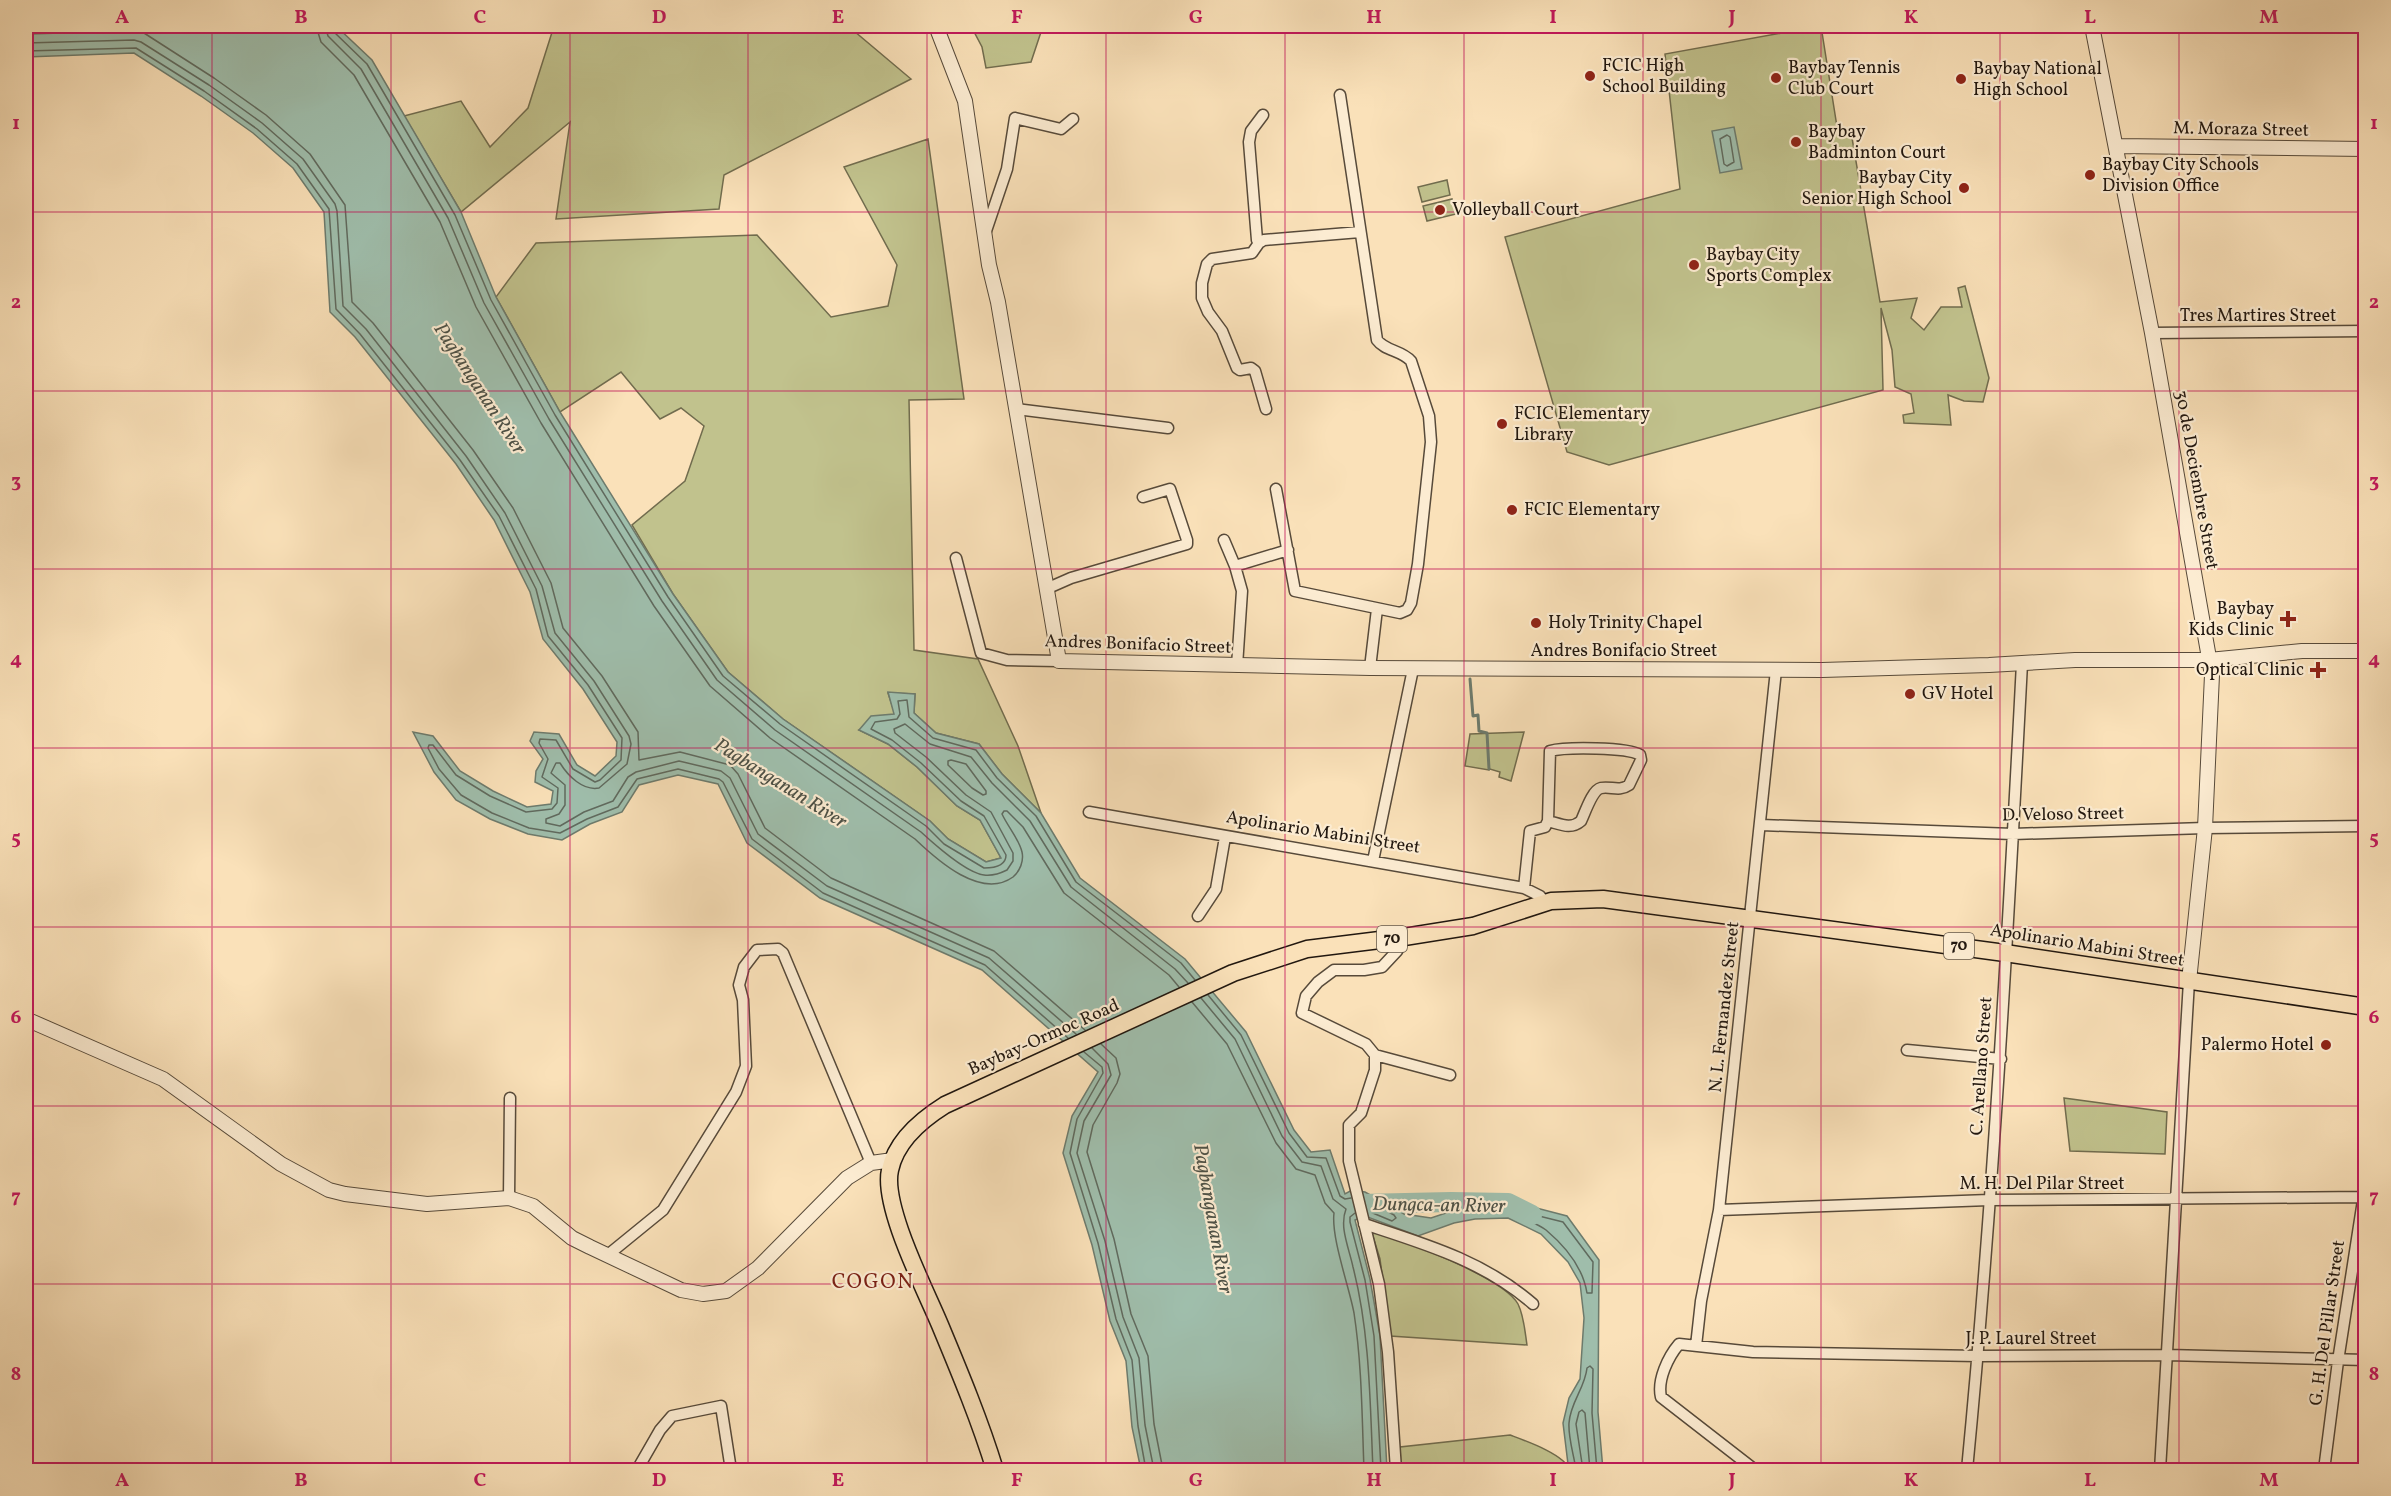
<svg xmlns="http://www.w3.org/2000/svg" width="2391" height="1496" font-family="Vollkorn,serif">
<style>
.green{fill:#c1c28d;stroke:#716c4e;stroke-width:1.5}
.water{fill:#9fbeac;stroke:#6d7b6d;stroke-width:1.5}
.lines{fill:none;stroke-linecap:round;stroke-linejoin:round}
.shore{stroke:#606a5e;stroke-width:1.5}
.stream{stroke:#6d7b6d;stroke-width:3}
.river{stroke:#9fbeac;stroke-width:20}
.minor-casing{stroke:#574a3a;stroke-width:13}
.tertiary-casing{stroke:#574a3a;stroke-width:16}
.primary-casing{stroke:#21170f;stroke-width:19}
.minor{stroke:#fcecd2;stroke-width:10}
.tertiary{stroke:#fcecd2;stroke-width:14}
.primary{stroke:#fae1b9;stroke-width:16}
.grid{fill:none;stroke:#c2185b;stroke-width:1.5;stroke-opacity:0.55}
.poi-dot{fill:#8f2418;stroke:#fcecd2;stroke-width:2}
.labels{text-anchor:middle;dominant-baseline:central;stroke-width:4.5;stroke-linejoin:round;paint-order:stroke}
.shield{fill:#fcecd2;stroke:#63574a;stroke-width:1.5}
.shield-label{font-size:16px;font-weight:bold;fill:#21170f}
.poi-label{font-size:18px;fill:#21170f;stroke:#fcecd2;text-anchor:start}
.street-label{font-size:18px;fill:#21170f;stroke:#fcecd2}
.water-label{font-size:20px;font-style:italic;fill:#4d5146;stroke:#fcecd2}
.quarter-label{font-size:21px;letter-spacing:1.5px;fill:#7a1f14;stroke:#fcecd2}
.neatline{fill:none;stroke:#c2185b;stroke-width:2}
.grid-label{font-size:20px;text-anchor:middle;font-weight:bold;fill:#c2185b}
</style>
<rect width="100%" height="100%" fill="#fae1b9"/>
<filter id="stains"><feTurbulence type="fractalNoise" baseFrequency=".00333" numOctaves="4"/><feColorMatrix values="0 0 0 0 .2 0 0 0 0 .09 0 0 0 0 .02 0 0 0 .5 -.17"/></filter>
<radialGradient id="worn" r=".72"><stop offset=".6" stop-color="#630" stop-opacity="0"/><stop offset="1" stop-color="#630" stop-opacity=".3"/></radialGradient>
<path class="green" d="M 554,26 L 848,26 L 911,79 L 724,175 L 719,209 L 556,219 L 570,122 L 461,212 L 404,116 L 461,101 L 490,147 L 528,108 Z
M 971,26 L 1043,26 L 1031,62 L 986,68 L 982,47 Z
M 1821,26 L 1838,133 L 1851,132 L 1880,302 L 1917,298 L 1911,318 L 1924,330 L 1941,307 L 1962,307 L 1958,288 L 1965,286 L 1989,378 L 1983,402 L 1964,401 L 1948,395 L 1951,425 L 1904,423 L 1903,415 L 1914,413 L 1911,394 L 1895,387 L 1892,350 L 1881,308 L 1883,390 L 1609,465 L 1567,452 L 1505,237 L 1680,189 L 1665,54 Z
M 928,139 L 964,399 L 909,400 L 914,650 L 978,659 L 1018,746 L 1041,813 L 1002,774 L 979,744 L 936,733 L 914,713 L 915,694 L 888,693 L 895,714 L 859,730 L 888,744 L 917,767 L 957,806 L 980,820 L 1001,858 L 986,862 L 948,839 L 930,821 L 783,719 L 728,672 L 673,594 L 632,525 L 685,481 L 704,426 L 681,408 L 660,419 L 621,372 L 560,412 L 496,297 L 536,243 L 757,235 L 831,317 L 888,306 L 897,265 L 844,167 Z
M 1447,180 L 1450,195 L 1422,202 L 1418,187 Z
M 1452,199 L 1456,214 L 1427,221 L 1423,206 Z
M 1524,732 L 1511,781 L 1499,777 L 1500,772 L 1490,769 L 1489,770 L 1465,766 L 1470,734 Z
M 2064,1098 L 2167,1112 L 2165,1154 L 2070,1151 Z
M 1371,1230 C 1402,1240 1503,1277 1518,1304 C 1524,1316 1525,1332 1527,1345 L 1390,1336 L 1380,1259 Z
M 1510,1435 C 1526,1441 1564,1454 1570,1470 L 1401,1470 L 1400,1447 Z"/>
<path class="water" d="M 26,26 L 336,26 L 372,60 L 461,212 L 496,297 L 560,412 L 673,594 L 728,672 L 783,719 L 930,821 L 948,839 L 986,862 L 1001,858 L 980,820 L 957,806 L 917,767 L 888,744 L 859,730 L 871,716 L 894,714 L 888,692 L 915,694 L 914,713 L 936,733 L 979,744 L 1002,774 L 1041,813 L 1080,878 L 1185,959 L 1246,1032 L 1294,1130 L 1311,1152 L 1330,1150 L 1345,1194 L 1352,1190 L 1365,1192 L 1404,1214 L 1431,1218 L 1467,1206 L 1517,1203 L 1567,1216 L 1599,1260 L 1598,1412 L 1603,1470 L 1570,1470 L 1568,1464 L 1563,1423 L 1569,1398 L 1580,1379 L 1584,1318 L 1580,1283 L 1568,1262 L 1541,1234 L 1508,1218 L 1475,1219 L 1454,1223 L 1418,1236 L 1365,1216 L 1355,1220 L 1370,1279 L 1380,1336 L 1387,1470 L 1141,1470 L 1132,1427 L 1126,1361 L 1110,1321 L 1092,1245 L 1063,1153 L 1072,1116 L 1098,1072 L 982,970 L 820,898 L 747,843 L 718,784 L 678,775 L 639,785 L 622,812 L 590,824 L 562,840 L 528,834 L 490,819 L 456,800 L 434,772 L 413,732 L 433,736 L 460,771 L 493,791 L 527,807 L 551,804 L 553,791 L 535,782 L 536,771 L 543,759 L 530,741 L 534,732 L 559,734 L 577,765 L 595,776 L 616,756 L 617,742 L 583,689 L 543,639 L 530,592 L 494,520 L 456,464 L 355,337 L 330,312 L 324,212 L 293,168 L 253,133 L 201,96 L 134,53 L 26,57 Z
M 1734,127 L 1742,169 L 1720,173 L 1712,131 Z"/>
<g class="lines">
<path class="shore" d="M 316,26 L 321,42 L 354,75 L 440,222 L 476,307 L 541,423 L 654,606 L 710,686 L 770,738 L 915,839 C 937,860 981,900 1013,877 C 1020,871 1024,861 1022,852 C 1019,839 1008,827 1002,814 L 1004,811 L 1007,811 L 1023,827 L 1064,893 L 1169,975 L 1179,987
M 325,26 L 328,36 L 361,69 L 448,218 L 484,303 L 549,419 L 662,601 L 717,680 L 775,730 L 921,832 C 934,844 967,873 984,875 C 991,876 1001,873 1007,870 L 1013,861 L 1013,853 L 991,812 L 966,795 L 926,757 L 895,733 L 894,729 L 905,724 L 930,744 L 971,757 L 992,783 L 1030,821 L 1071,887 L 1175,969 L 1188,983
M 332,26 L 334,32 L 367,64 L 455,215 L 491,300 L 555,415 L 668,597 L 723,676 L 780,724 L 926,826 L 944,844 L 984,868 C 993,868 1006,866 1006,855 L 984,816 L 961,801 L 921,763 L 892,740 L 871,729 L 875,722 L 897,719 L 900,714 L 898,701 L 907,700 L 909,717 L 933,738 L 976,750 L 997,778 L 1036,816 L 1076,882 L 1181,963 L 1195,980
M 26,34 L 134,31 L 144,33 L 214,78 L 266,115 L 310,154 L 345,205 L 352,302 L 373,323 L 473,450 L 513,508 L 551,583 L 563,628 L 602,676 L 638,732 L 639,760 L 680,752 L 730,765 L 738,774 L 765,828 L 831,878 L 994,951 L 1085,1030
M 26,43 L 134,40 L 141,42 L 209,85 L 262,123 L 303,159 L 335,204 L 337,211 L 343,306 L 366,329 L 466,456 L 505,513 L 542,586 L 555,633 L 594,681 L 629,736 L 631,744 L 627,764 L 599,788 C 583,791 568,776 560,763 L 556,763 L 551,773 L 565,785 L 565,805 L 559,814 L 546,819 L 546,823 L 560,826 L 584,812 L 613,801 L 628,777 L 636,772 L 679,761 L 721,771 L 730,778 L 758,834 L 827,886 L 989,958 L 1076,1034
M 26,51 L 136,48 L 204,91 L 257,129 L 297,164 L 329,209 L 336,309 L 360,334 L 460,460 L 499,516 L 536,589 L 548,636 L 588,685 L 622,738 L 621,760 L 600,780 L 595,782 L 573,769 L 556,740 L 540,739 L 539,743 L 548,759 L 542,777 L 558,788 L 557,803 L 552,809 L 526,812 L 490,796 L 456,775 L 433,745 L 429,745 L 428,748 L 439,769 L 461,795 L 492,813 L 529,828 L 560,833 L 587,819 L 618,807 L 637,779 L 678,769 L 719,779 L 723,782 L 752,839 L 823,893 L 985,965 L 1068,1038
M 1727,135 L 1730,137 L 1734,162 L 1727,166 L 1724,164 L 1720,139 Z
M 951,760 L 966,764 L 986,791 L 986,794 L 983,795 L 972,788 L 948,765 L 948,761 Z
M 1208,995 L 1241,1035 L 1289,1133 L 1307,1157 L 1326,1158 L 1340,1196 L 1345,1199 L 1351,1198
M 1201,998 L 1235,1039 L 1282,1136 L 1302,1162 L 1321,1166 L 1333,1199 L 1346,1209 C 1339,1227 1349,1248 1353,1267 C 1370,1333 1370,1402 1373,1470
M 1192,1002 L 1227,1044 L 1276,1143 L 1296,1169 L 1315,1175 L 1325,1203 L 1334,1213 C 1331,1238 1349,1286 1354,1313 C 1362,1365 1362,1418 1364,1470
M 1101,1044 L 1116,1058 L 1120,1074 L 1117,1083 L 1093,1125 L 1087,1152 L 1114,1239 L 1131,1314 L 1148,1356 L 1154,1424 L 1163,1470
M 1092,1048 L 1108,1064 L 1111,1075 L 1084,1121 L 1077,1153 L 1105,1241 L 1123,1317 L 1139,1358 L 1145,1425 L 1154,1470
M 1084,1052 L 1102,1067 L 1103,1073 L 1077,1119 L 1070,1153 L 1098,1243 L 1116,1319 L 1132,1360 L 1138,1426 L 1146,1470
M 1365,1199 L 1394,1215 L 1396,1218 L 1392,1221 L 1368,1211
M 1515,1210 L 1563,1222 L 1593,1262 L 1592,1293 L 1587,1293 C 1583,1268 1565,1246 1546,1230 C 1537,1223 1525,1220 1516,1215 Z
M 1355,1213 L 1350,1217 L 1350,1222 L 1365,1280 L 1374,1336 L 1381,1470
M 1576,1470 C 1574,1455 1568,1438 1569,1423 C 1570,1403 1585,1388 1587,1368 L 1590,1366 L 1593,1369 L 1592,1413 L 1597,1470
M 1583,1470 L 1576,1424 L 1579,1412 L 1582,1410 L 1585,1413 L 1590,1470"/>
<path class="stream" d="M 1470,679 L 1473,716 L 1478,715 L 1479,731 L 1487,733 L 1489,769"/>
<path class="river" d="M 1360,1204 L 1451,1202 L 1508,1203 L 1532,1215"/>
<defs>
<path id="minor" d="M 985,234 L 1007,169 L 1015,118 L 1061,129 L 1073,119
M 1259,243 L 1257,240 L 1249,142 L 1251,131 L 1263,115
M 2152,333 L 2366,331
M 1016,409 L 1168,428
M 1266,409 L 1255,371 L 1251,368 L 1240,370 L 1237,368 L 1222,331 L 1208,312 L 1202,298 L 1202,283 L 1207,264 L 1212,259 L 1252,253 L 1259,243 L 1264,240 L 1360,232
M 1276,489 L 1295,591 L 1400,613 L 1407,610 L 1411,603 L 1418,564 L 1431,442 L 1429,416 L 1411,361 C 1401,350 1385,351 1377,340 L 1340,95
M 1224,540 L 1235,566 L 1242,591 L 1237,666
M 956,558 L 981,653 L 1007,660 L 1059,661
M 1235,566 L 1288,550
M 1046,589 L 1071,578 L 1187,544 L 1187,540 L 1170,489 L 1143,497
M 1370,668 L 1377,609
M 1089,812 L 1524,888 L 1540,896 L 1545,903
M 1761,825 L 2013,834 L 2205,828 L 2366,826
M 1373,861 L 1413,669
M 1524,888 L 1530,831 L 1545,827 L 1548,821 C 1560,824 1571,830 1581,821 C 1585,813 1592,790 1601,788 C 1611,786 1619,792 1629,785 L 1641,760 L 1640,755 C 1628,747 1565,747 1550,751 L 1548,821
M 1198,916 L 1216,889 L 1225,837
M 1907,1050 L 2001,1059
M 1375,1055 L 1450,1075
M 509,1198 L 510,1098
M 1719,1210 L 1989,1200 L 2366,1197
M 1364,1224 C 1425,1244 1484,1261 1533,1304
M 609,1254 L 663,1210 L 736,1092 L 746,1066 L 743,1000 L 739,985 L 744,967 L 757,950 L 778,949 L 783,953 L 871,1163
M 1696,1346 L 1701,1301 L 1719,1210 L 1776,670
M 637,1470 L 660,1430 L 672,1416 L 721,1406 L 731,1470
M 1396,1470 L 1388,1352 L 1379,1284 L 1349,1161 L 1349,1125 L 1361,1113 L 1375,1070 L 1375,1055 L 1366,1044 L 1302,1013 L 1306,996 L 1318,982 L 1334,970 L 1364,970 L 1382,967 L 1397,951 L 1404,937
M 1755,1470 L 1661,1397 C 1657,1380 1668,1357 1679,1344 L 1753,1352 L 1978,1356 L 2167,1355 L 2366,1360
M 1967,1470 C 1993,1202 2008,933 2022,663
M 2160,1470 L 2189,981
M 2324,1470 L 2338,1361 L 2366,1181"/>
<path id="tertiary" d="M 936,26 L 965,101 L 989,265 L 998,302 L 1059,661 L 1370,668 L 1822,670 L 1989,665 L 2075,660 L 2209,660 L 2302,651 L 2366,651
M 2092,26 L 2152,333 L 2212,675 L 2205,828 L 2189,981
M 2116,146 L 2366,149
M 26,1019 L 163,1079 L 281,1164 L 329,1190 L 345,1194 L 427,1204 L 509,1198 L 533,1206 L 572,1238 L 590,1247 L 681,1290 L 703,1294 L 726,1291 L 758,1268 L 847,1178 L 871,1163 L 893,1160"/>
<path id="primary" d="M 995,1470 C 980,1421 960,1373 940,1325 C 925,1289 882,1206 890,1170 C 896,1141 921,1120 945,1105 L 1233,973 L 1307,949 L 1404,937 L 1473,926 L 1551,901 L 1603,899 L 2005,953 L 2366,1007"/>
</defs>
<use href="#minor" class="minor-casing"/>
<use href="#tertiary" class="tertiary-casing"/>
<use href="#primary" class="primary-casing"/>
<use href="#minor" class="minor"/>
<use href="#tertiary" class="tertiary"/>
<use href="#primary" class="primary"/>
</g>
<path class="grid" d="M 212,26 L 212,1470M 391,26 L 391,1470M 570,26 L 570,1470M 748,26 L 748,1470M 927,26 L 927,1470M 1106,26 L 1106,1470M 1285,26 L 1285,1470M 1464,26 L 1464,1470M 1643,26 L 1643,1470M 1821,26 L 1821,1470M 2000,26 L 2000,1470M 2179,26 L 2179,1470M 26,212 L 2366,212M 26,391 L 2366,391M 26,569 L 2366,569M 26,748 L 2366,748M 26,927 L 2366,927M 26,1106 L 2366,1106M 26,1284 L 2366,1284"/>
<g class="poi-dot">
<circle cx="1590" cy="76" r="6"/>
<circle cx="1776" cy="78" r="6"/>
<circle cx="1961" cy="79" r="6"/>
<circle cx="1796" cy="142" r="6"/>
<circle cx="2090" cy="175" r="6"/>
<circle cx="1964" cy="188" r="6"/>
<circle cx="1440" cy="210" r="6"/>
<circle cx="1694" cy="265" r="6"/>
<circle cx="1502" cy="424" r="6"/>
<circle cx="1512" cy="510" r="6"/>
<path d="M2285 610h6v6h6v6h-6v6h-6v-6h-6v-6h6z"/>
<circle cx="1536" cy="623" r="6"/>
<path d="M2315 661h6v6h6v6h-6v6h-6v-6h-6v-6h6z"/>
<circle cx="1910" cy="694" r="6"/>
<circle cx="2326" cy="1045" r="6"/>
</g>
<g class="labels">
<g class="shield">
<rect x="1377" y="926" width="30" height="26" rx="4.5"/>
<rect x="1944" y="933" width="30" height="26" rx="4.5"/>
</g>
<g class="shield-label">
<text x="1392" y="939">70</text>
<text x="1959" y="946">70</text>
</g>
<g class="poi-label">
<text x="1602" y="66">FCIC High<tspan x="1602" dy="21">School Building</tspan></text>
<text x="1788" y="68">Baybay Tennis<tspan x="1788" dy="21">Club Court</tspan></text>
<text x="1973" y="69">Baybay National<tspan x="1973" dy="21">High School</tspan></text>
<text x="1808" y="132">Baybay<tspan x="1808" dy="21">Badminton Court</tspan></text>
<text x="2102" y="165">Baybay City Schools<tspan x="2102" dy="21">Division Office</tspan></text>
<text x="1952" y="178" text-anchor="end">Baybay City<tspan x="1952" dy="21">Senior High School</tspan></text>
<text x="1452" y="210">Volleyball Court</text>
<text x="1706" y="255">Baybay City<tspan x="1706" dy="21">Sports Complex</tspan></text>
<text x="1514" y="414">FCIC Elementary<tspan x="1514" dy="21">Library</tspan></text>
<text x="1524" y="510">FCIC Elementary</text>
<text x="2274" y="609" text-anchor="end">Baybay<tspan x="2274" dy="21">Kids Clinic</tspan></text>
<text x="1548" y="623">Holy Trinity Chapel</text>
<text x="2304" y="670" text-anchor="end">Optical Clinic</text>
<text x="1922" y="694">GV Hotel</text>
<text x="2314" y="1045" text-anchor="end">Palermo Hotel</text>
</g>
<g class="street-label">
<text transform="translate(2241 130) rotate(1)">M. Moraza Street</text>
<text x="2258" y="316">Tres Martires Street</text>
<text transform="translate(2196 480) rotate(80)">30 de Deciembre Street</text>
<text transform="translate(1138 645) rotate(2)">Andres Bonifacio Street</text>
<text x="1624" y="651">Andres Bonifacio Street</text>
<text transform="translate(2063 815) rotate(-1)">D. Veloso Street</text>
<text transform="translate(1323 833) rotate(9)">Apolinario Mabini Street</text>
<text transform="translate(2087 946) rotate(9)">Apolinario Mabini Street</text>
<text transform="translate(1725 1007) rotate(-84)">N. L. Fernandez Street</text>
<text transform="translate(1044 1038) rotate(-24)">Baybay-Ormoc Road</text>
<text transform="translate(1982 1066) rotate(-86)">C. Arellano Street</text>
<text x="2042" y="1184">M. H. Del Pilar Street</text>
<text transform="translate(2328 1323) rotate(-82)">G. H. Del Pillar Street</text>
<text x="2031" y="1339">J. P. Laurel Street</text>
</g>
<g class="water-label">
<text transform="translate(479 389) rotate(57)">Pagbanganan River</text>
<text transform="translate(780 784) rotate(32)">Pagbanganan River</text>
<text transform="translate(1439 1206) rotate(1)">Dungca-an River</text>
<text transform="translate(1212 1219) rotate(80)">Pagbanganan River</text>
</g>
<g class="quarter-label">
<text x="873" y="1282">COGON</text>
</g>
</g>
<rect width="2391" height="1496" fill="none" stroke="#fae1b9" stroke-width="66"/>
<rect x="33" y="33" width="2325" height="1430" class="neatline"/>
<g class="grid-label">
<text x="122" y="23">A</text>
<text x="301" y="23">B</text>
<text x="480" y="23">C</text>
<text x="659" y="23">D</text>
<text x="838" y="23">E</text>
<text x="1017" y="23">F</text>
<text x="1196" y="23">G</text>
<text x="1374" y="23">H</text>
<text x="1553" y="23">I</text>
<text x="1732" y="23">J</text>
<text x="1911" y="23">K</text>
<text x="2090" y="23">L</text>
<text x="2269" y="23">M</text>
<text x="16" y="129">1</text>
<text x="2374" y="129">1</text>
<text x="16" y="308">2</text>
<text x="2374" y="308">2</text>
<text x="16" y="487">3</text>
<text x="2374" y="487">3</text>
<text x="16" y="665">4</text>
<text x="2374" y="665">4</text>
<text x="16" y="844">5</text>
<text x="2374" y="844">5</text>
<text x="16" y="1023">6</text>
<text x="2374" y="1023">6</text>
<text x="16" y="1202">7</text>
<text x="2374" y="1202">7</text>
<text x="16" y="1380">8</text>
<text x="2374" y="1380">8</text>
<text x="122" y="1486">A</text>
<text x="301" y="1486">B</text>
<text x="480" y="1486">C</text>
<text x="659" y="1486">D</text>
<text x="838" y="1486">E</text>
<text x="1017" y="1486">F</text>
<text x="1196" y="1486">G</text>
<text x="1374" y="1486">H</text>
<text x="1553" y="1486">I</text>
<text x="1732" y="1486">J</text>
<text x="1911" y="1486">K</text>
<text x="2090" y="1486">L</text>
<text x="2269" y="1486">M</text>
</g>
<rect width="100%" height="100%" filter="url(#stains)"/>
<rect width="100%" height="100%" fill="url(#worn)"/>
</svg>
